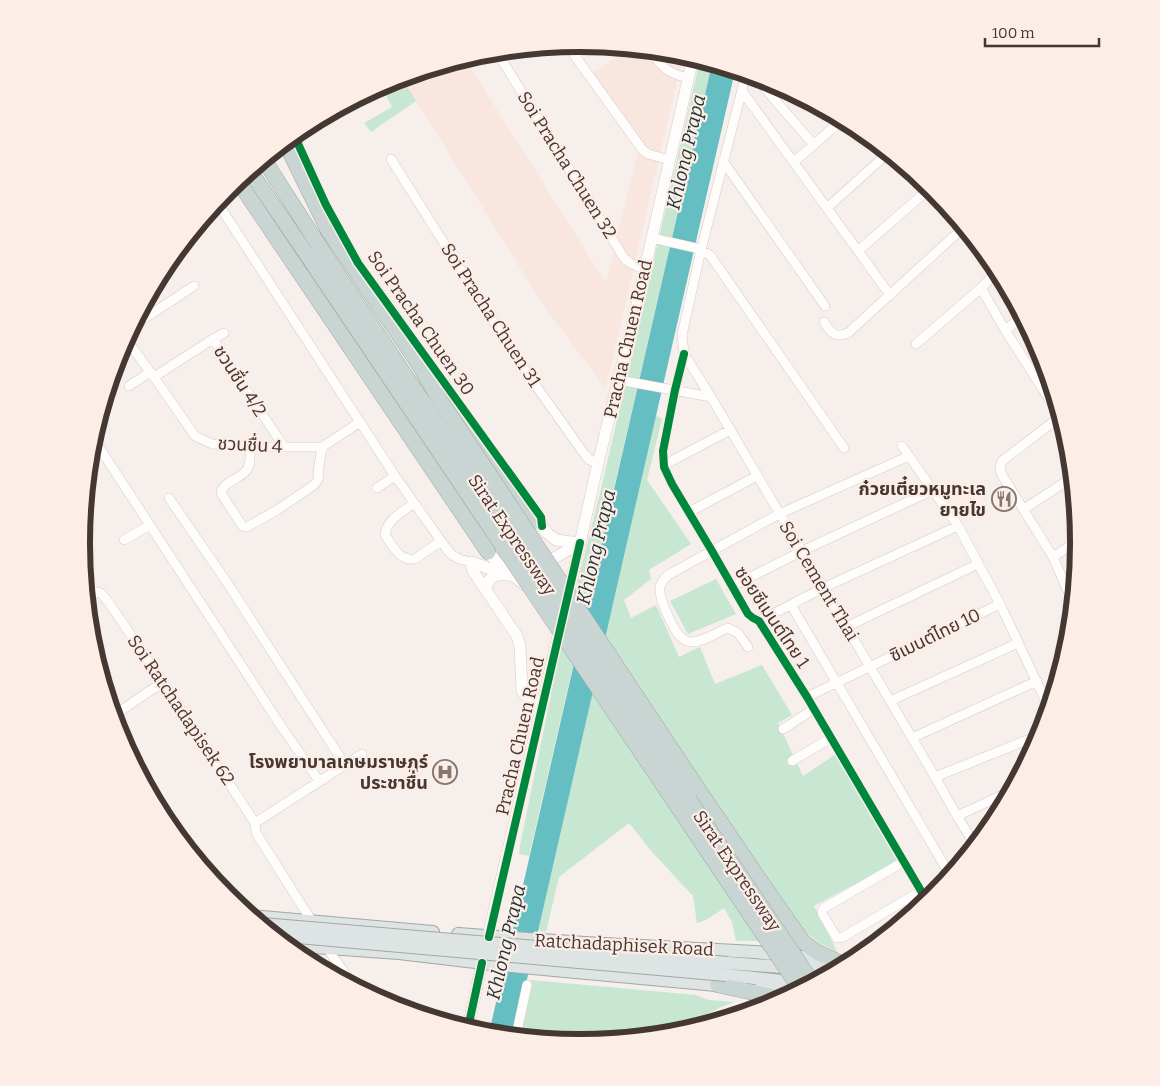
<svg xmlns="http://www.w3.org/2000/svg" width="1160" height="1086" font-family="Bitter,'Noto Sans Thai',serif">
<style>
.built{fill:#f9e6df}
.green{fill:#c7e7d2}
.water{fill:#64bec2}
.lines{fill:none;stroke-linecap:round;stroke-linejoin:round}
.minor-casing{stroke:#d5cbc6;stroke-width:10}
.secondary-casing{stroke:#d5cbc6;stroke-width:12}
.primary-casing{stroke:#a0a8a4;stroke-width:14}
.motorway-casing{stroke:#a0a8a4;stroke-width:16}
.minor{stroke:#fefdfc;stroke-width:9}
.secondary{stroke:#fefdfc;stroke-width:11}
.primary{stroke:#dee4e3;stroke-width:12}
.motorway{stroke:#c9d5d2;stroke-width:15}
.primary-bridge-casing{stroke:#a0a8a4;stroke-width:14;stroke-linecap:butt}
.motorway-bridge-casing{stroke:#a0a8a4;stroke-width:16;stroke-linecap:butt}
.primary-bridge{stroke:#dee4e3;stroke-width:12}
.motorway-bridge{stroke:#c9d5d2;stroke-width:15}
.cycleway-casing{stroke:#fcede7;stroke-width:11}
.cycleway{stroke:#00873e;stroke-width:8}
.labels{text-anchor:middle;dominant-baseline:central;stroke-width:4.5;stroke-linejoin:round;paint-order:stroke}
.street-label{font-size:18px;fill:#453731;stroke:#fcede7}
.poi-label{font-size:18px;font-weight:bold;fill:#453731;stroke:#fcede7;text-anchor:end}
.water-label{font-size:19px;font-style:italic;fill:#1d3334;stroke:#fcede7}
.rim{fill:none;stroke:#453731;stroke-width:6}
</style>
<rect width="100%" height="100%" fill="#f7efec"/>
<path class="built" d="M 629,49 L 678,53 L 683,55 L 606,388 L 603,385 L 545,308 L 402,78 L 465,59 L 606,283 L 640,143 L 592,74 Z"/>
<path class="green" d="M 700,60 L 712,64 L 529,856 L 519,854 L 520,845 L 558,661 L 602,485 Z
M 402,78 L 416,101 L 371,132 L 364,123 L 392,107 L 381,86 L 389,82 Z
M 656,415 L 662,419 L 647,480 L 691,544 L 649,570 L 651,579 L 624,600 L 631,618 L 656,605 L 679,657 L 700,647 L 715,684 L 762,665 L 792,715 L 778,723 L 803,776 L 836,754 L 898,861 L 814,906 L 838,953 L 820,943 L 806,933 L 760,941 L 736,941 L 732,922 L 724,908 L 706,920 L 697,923 L 693,896 L 652,852 L 629,823 L 559,877 L 546,932 L 538,930 Z
M 716,579 L 736,614 L 688,634 L 670,601 Z
M 531,980 L 696,995 L 709,1000 L 734,1002 L 719,1008 L 669,1033 L 580,1042 L 521,1036 Z"/>
<path class="water" d="M 712,64 L 735,71 L 514,1036 L 489,1033 Z"/>
<g class="lines">
<defs>
<path id="minor" d="M 567,45 L 642,149 L 648,154 L 670,160
M 651,51 C 662,68 668,73 688,78
M 497,52 L 624,258 L 630,263 L 645,270
M 755,77 L 814,145
M 742,91 L 890,295
M 294,135 L 326,205 L 359,264
M 391,159 L 517,359 L 585,455 L 590,460 L 598,463
M 723,161 L 825,306
M 794,162 L 842,120
M 217,202 L 395,476 L 446,548 L 451,554 L 459,559 L 471,562
M 827,208 L 888,153
M 652,238 L 696,248 L 710,255 L 844,448
M 858,251 L 930,188
M 373,283 L 445,384
M 981,288 L 1005,330 L 1060,416
M 824,322 C 832,334 834,338 848,333 L 964,227
M 133,326 L 194,286
M 1005,330 L 1023,317
M 126,338 L 128,342 L 154,377 L 195,436 L 212,444 L 250,447 L 322,447 L 360,422
M 213,339 L 284,447
M 916,344 L 981,288 L 998,271
M 684,354 L 675,390 L 663,451 L 664,467 L 672,484 L 712,551 L 748,614 L 753,618 L 759,621 L 807,697 L 927,901
M 1033,373 L 1045,364
M 154,377 L 213,339 L 224,333
M 619,380 L 711,397 L 935,777 L 957,816 L 975,845
M 129,386 L 150,372
M 711,397 L 684,354 L 682,335 L 701,250 L 746,74
M 1061,416 L 1002,461 L 1000,468 L 1002,475 L 1053,557 L 1073,603
M 93,438 L 279,723 L 319,781
M 902,446 L 958,526 L 1000,604 L 1049,708
M 250,447 C 250,454 251,462 248,468 C 243,479 224,480 221,493 L 241,524 L 244,527 L 247,527 L 277,510 L 314,485 L 319,478 L 318,472 L 322,447
M 664,465 L 730,430
M 377,488 L 395,476
M 169,498 L 226,581 L 345,765
M 414,503 C 403,512 386,520 385,535 C 393,546 399,561 415,559 L 441,541
M 1024,509 L 1073,477
M 689,512 L 757,476
M 124,540 L 150,525
M 1053,557 L 1079,540
M 731,587 L 802,551 L 933,490
M 86,598 L 98,592 L 102,594 L 109,603 L 163,682 L 255,823 L 256,832 L 258,836 L 311,920
M 791,605 L 950,875
M 759,621 L 823,588 L 958,526
M 846,627 L 978,564
M 748,647 L 738,633 L 728,628 C 716,632 704,642 691,642 C 687,642 681,638 678,634 C 672,626 658,597 660,587 C 661,582 664,579 668,575 L 779,514 L 909,456
M 807,697 L 1000,604
M 890,701 L 1018,643
M 113,716 L 163,682
M 783,729 L 814,709
M 912,738 L 1037,681
M 792,761 L 831,738
M 935,777 L 1027,740 L 1040,736
M 957,816 L 1011,791
M 255,823 L 362,754
M 903,862 L 824,908 L 822,911 L 823,915 L 835,935 L 837,938 L 843,937 L 921,891
M 327,948 L 354,986
M 328,972 L 346,975
M 516,1036 L 527,985"/>
<path id="secondary" d="M 529,525 L 535,521 L 542,526 L 547,533 L 556,540 L 580,543
M 488,552 L 507,574
M 471,562 L 473,571 L 517,636 L 520,646 L 522,691 L 524,694 L 542,707
M 471,562 L 505,574
M 546,563 L 580,543
M 486,589 L 490,579 L 497,575 L 509,575 L 515,577 L 525,585
M 568,597 L 598,463 L 634,317 L 693,58
M 468,1028 L 485,949 L 560,627"/>
<path id="primary" d="M 251,916 L 433,932
M 458,934 L 585,943 L 755,952 L 801,957 L 848,963
M 286,945 L 399,953 L 501,965 L 727,986
M 728,963 L 834,971
M 726,975 L 801,983
M 759,989 L 794,992"/>
<path id="motorway" d="M 285,142 L 328,230 L 418,363 L 436,394
M 264,160 L 329,261
M 250,171 L 316,268
M 238,181 L 488,552
M 434,381 L 442,389 L 535,521
M 698,789 L 759,879 L 803,942 L 817,952 L 838,962
M 718,985 L 770,996 L 779,1000"/>
</defs>
<use href="#minor" class="minor-casing"/>
<use href="#secondary" class="secondary-casing"/>
<use href="#primary" class="primary-casing"/>
<use href="#motorway" class="motorway-casing"/>
<use href="#minor" class="minor"/>
<use href="#secondary" class="secondary"/>
<use href="#primary" class="primary"/>
<use href="#motorway" class="motorway"/>
<defs>
<path id="primary-bridge" d="M 262,924 L 728,963
M 275,935 L 726,975"/>
<path id="motorway-bridge" d="M 329,261 L 587,648 L 812,982
M 316,268 L 800,989
M 436,394 L 698,789"/>
</defs>
<use href="#primary-bridge" class="primary-bridge-casing"/>
<use href="#motorway-bridge" class="motorway-bridge-casing"/>
<use href="#primary-bridge" class="primary-bridge"/>
<use href="#motorway-bridge" class="motorway-bridge"/>
<defs>
<path id="cycleway" d="M 294,135 L 326,205 L 358,263 L 541,517 L 542,526
M 684,354 L 675,390 L 663,451 L 664,467 L 672,484 L 712,551 L 748,614 L 753,618 L 759,621 L 807,697 L 927,901
M 489,937 L 580,543
M 468,1028 L 482,963"/>
</defs>
<use href="#cycleway" class="cycleway-casing"/>
<use href="#cycleway" class="cycleway"/>
</g>
<defs>
<symbol id="restaurant-ring" viewBox="-11 -11 22 22"><circle r="9.5" fill="#fcede7" stroke="#837772" stroke-width="1.5"/><path d="M-5-6h1v4h1v-4h1v4h1v-4h1v5L-1.5 .5V6h-2V.5L-5-1ZM5-6V6H3V1.5H1.5Q1.5-4 5-6Z" fill="#837772"/></symbol>
<symbol id="hospital-ring" viewBox="-11 -11 22 22"><circle r="9.5" fill="#fcede7" stroke="#837772" stroke-width="1.5"/><path d="M-5-5h3v3.5h4V-5h3V5h-3V1.5h-4V5h-3Z" fill="#837772"/></symbol>
</defs>
<g fill-rule="evenodd">
<use href="#restaurant-ring" x="990" y="485" width="28" height="28"/>
<use href="#hospital-ring" x="431" y="758" width="28" height="28"/>
</g>
<g class="labels">
<g class="street-label">
<text transform="translate(567 165) rotate(58)">Soi Pracha Chuen 32</text>
<text transform="translate(491 315) rotate(57)">Soi Pracha Chuen 31</text>
<text transform="translate(421 323) rotate(55)">Soi Pracha Chuen 30</text>
<text transform="translate(628 339) rotate(-77)">Pracha Chuen Road</text>
<text transform="translate(240 381) rotate(57)">ชวนชื่น 4/2</text>
<text transform="translate(250 445) rotate(3)">ชวนชื่น 4</text>
<text transform="translate(512 535) rotate(56)">Sirat Expressway</text>
<text transform="translate(819 581) rotate(59)">Soi Cement Thai</text>
<text transform="translate(772 617) rotate(56)">ซอยซีเมนต์ไทย 1</text>
<text transform="translate(935 635) rotate(-26)">ซิเมนต์ไทย 10</text>
<text transform="translate(181 710) rotate(56)">Soi Ratchadapisek 62</text>
<text transform="translate(520 736) rotate(-77)">Pracha Chuen Road</text>
<text transform="translate(737 871) rotate(56)">Sirat Expressway</text>
<text transform="translate(624 945) rotate(3)">Ratchadaphisek Road</text>
</g>
<g class="poi-label">
<text x="986" y="489">ก๋วยเตี๋ยวหมูทะเล<tspan x="986" dy="21">ยายไข</tspan></text>
<text x="428" y="762">โรงพยาบาลเกษมราษฎร์<tspan x="428" dy="21">ประชาชื่น</tspan></text>
</g>
<g class="water-label">
<text transform="translate(686 152) rotate(-77)">Khlong Prapa</text>
<text transform="translate(596 547) rotate(-77)">Khlong Prapa</text>
<text transform="translate(506 942) rotate(-77)">Khlong Prapa</text>
</g>
</g>
<path d="M0 0H1160V1086H0ZM580 52H580A490 490 0 0 1 1070 542V544A490 490 0 0 1 580 1034H580A490 490 0 0 1 90 544V542A490 490 0 0 1 580 52Z" fill="#fcede7" fill-rule="evenodd"/>
<path class="rim" d="M580 52H580A490 490 0 0 1 1070 542V544A490 490 0 0 1 580 1034H580A490 490 0 0 1 90 544V542A490 490 0 0 1 580 52Z"/>
<path d="M985 38v8h114v-8" fill="none" stroke="#453731" stroke-width="2.5"/>
<text x="992" y="38" font-size="15" fill="#453731" stroke="#fcede7" stroke-width="4" paint-order="stroke">100 m</text>
</svg>
